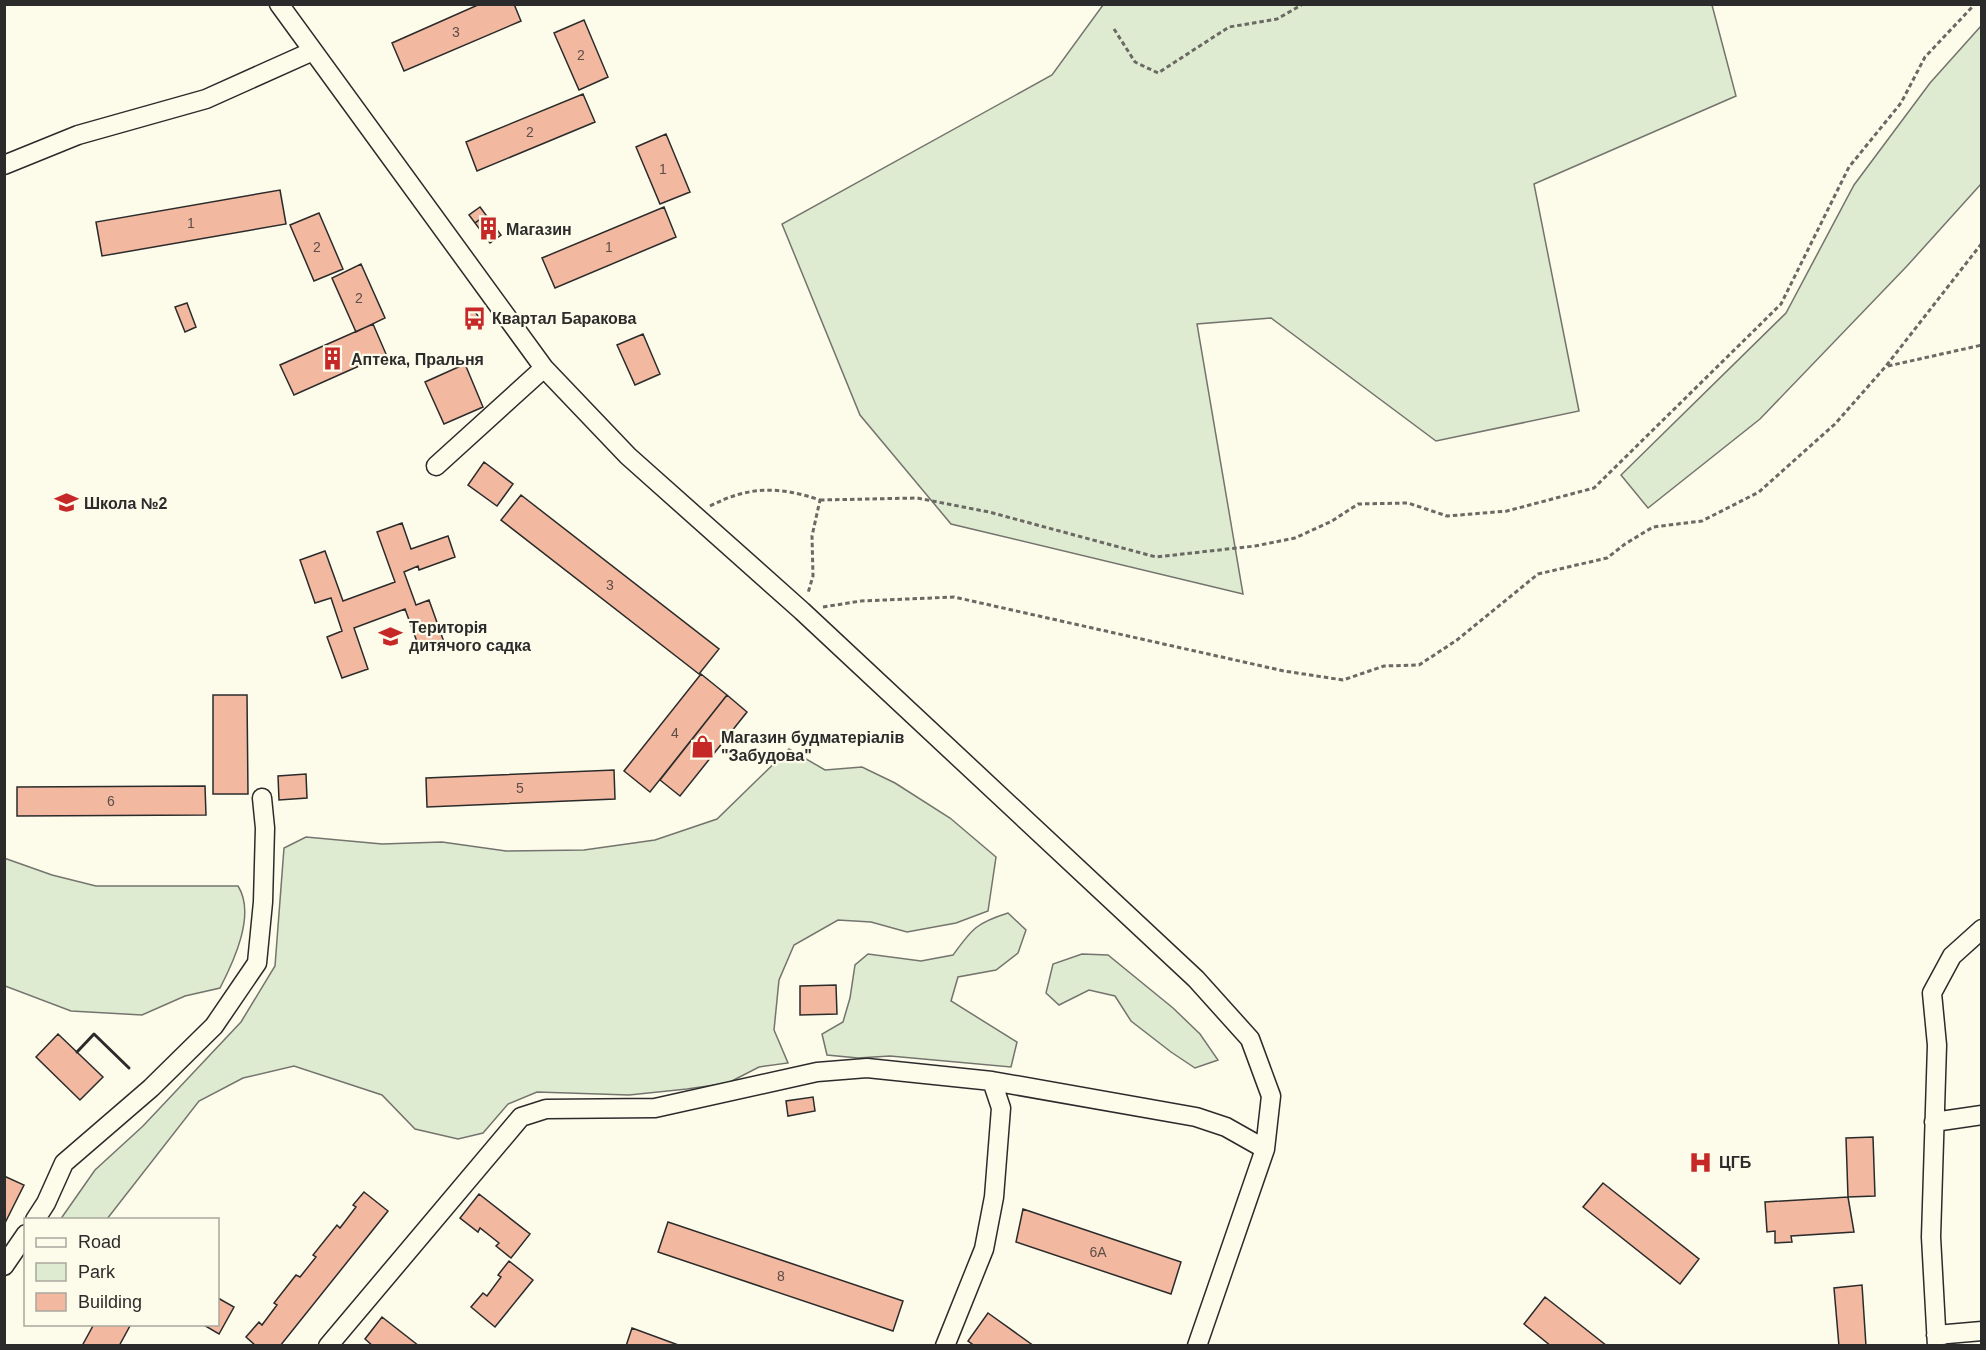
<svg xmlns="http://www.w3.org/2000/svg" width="1986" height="1350" font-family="Helvetica,sans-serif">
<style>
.green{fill:#deebd1;stroke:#74746e;stroke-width:1.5}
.building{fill:#f2b8a0;stroke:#2b2b2b;stroke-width:1.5}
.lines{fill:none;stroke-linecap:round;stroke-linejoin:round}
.minor-casing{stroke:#2b2b2b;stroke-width:21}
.path{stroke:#6a6964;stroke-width:3;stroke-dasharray:4.5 3;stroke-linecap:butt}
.minor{stroke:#fdfbea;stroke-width:18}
.wall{stroke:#2b2b2b;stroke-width:3}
.labels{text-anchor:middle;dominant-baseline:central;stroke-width:4.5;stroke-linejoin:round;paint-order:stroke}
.number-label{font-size:14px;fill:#5d4e48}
.poi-label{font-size:16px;font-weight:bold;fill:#2b2b2b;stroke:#fdfbea;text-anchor:start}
</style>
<rect width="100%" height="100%" fill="#fdfbea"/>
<path class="green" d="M 1103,5 L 1712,5 L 1736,96 L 1534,184 L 1579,411 L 1436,441 L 1271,318 L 1197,324 L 1243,594 L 951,524 L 860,415 L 782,224 L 1052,75 Z
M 1981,26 L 1981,184 L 1907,266 L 1760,419 L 1648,508 L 1621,475 L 1786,313 L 1854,185 L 1930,83 Z
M 789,749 L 825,770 L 862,767 L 895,783 L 950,818 L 996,857 L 988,911 L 956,923 L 907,932 L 871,922 L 838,920 L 794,945 L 779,980 L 774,1030 L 788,1063 L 759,1067 L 728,1083 L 687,1089 L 629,1095 L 537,1092 L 508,1104 L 483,1133 L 458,1139 L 415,1129 L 382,1095 L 294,1066 L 243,1078 L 199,1101 L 107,1219 L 60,1220 L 95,1170 L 143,1126 L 241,1022 L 275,966 L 284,848 L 306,837 L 382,844 L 442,842 L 506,851 L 584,850 L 655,840 L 717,819 Z
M 4,858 L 52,875 L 96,886 L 238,886 C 256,914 234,961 220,988 L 185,996 L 142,1015 L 71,1011 L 5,986 Z
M 1008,913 L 1026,930 L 1018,953 L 996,970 L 958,977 L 951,1001 L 1017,1042 L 1011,1067 L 890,1056 L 858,1058 L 827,1055 L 822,1034 L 843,1022 L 850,998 L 855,965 L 868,954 L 921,961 L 953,955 C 972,929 976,923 1008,913 Z
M 1082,954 L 1108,955 L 1173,1008 L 1200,1034 L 1218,1060 L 1195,1068 L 1171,1052 L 1131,1021 L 1115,996 L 1089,990 L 1059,1005 L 1046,993 L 1053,964 Z"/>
<path class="building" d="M 480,4 L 514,4 L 521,21 L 404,71 L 392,43 Z
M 584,20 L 608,77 L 579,90 L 554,33 Z
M 583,94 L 595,122 L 477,171 L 466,142 Z
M 666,134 L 690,192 L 660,204 L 636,147 Z
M 280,190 L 286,224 L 102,256 L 96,222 Z
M 480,207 L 486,215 L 475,223 L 469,215 Z
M 664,207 L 676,237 L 555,288 L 542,258 Z
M 319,213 L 343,269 L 314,281 L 290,225 Z
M 486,215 L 501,235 L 490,243 L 475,223 Z
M 361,264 L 385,318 L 356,332 L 332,278 Z
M 187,303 L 196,327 L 185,332 L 175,307 Z
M 474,310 L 482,322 L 475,327 L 467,315 Z
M 373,324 L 386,354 L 294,395 L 280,365 Z
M 643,334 L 660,374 L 635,385 L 617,345 Z
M 465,364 L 483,407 L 444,424 L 425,382 Z
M 484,462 L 513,484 L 497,506 L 468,485 Z
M 521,495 L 719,649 L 699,674 L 501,520 Z
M 402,523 L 411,549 L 448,536 L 455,557 L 419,570 L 418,566 L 404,572 L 416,605 L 429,600 L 444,642 L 420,650 L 405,609 L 354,628 L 368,669 L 342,678 L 327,637 L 342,631 L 331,598 L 315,603 L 300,560 L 325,551 L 343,601 L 395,582 L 377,532 Z
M 701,674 L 727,695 L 650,792 L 624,771 Z
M 213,695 L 247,695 L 248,794 L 213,794 Z
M 727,695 L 747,712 L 680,796 L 660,780 Z
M 614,770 L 615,799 L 427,807 L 426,778 Z
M 306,774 L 307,798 L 279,800 L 278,776 Z
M 205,786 L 206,815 L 17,816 L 17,787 Z
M 836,985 L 837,1014 L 800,1015 L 800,986 Z
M 58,1034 L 103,1077 L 80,1100 L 36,1057 Z
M 813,1097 L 815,1111 L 788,1116 L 786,1101 Z
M 1873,1137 L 1875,1196 L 1848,1197 L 1846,1138 Z
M 4,1176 L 24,1185 L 4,1225 Z
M 1603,1183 L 1699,1259 L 1680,1284 L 1583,1207 Z
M 364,1192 L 388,1211 L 280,1346 L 256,1346 L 246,1337 L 259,1322 L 262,1325 L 277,1305 L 274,1303 L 296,1275 L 300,1277 L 316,1257 L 313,1255 L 337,1225 L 340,1228 L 356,1207 L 353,1205 Z
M 479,1194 L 530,1234 L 511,1258 L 496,1246 L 499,1243 L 480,1228 L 478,1232 L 460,1218 Z
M 1848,1197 L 1854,1232 L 1791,1236 L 1792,1242 L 1775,1243 L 1775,1231 L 1767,1232 L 1765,1202 Z
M 1023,1209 L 1181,1262 L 1171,1294 L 1016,1242 Z
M 668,1222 L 903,1301 L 893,1331 L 658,1252 Z
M 509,1261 L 533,1280 L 495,1327 L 471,1307 L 483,1293 L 487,1296 L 501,1277 L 498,1275 Z
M 1862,1285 L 1866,1346 L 1839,1346 L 1834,1288 Z
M 1545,1297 L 1607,1346 L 1551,1346 L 1524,1324 Z
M 218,1298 L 234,1307 L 219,1334 L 202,1324 L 218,1324 Z
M 988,1313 L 1034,1346 L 975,1346 L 968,1341 Z
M 382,1317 L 419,1346 L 373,1346 L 365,1339 Z
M 94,1324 L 131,1324 L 119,1346 L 82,1346 Z
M 632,1328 L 681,1346 L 626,1346 Z"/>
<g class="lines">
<defs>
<path id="minor" d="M 279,4 L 544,368 L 628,456 L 802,611 L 1196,979 L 1250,1039 L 1271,1096 L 1265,1149 L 1197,1346
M 4,165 L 78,135 L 206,99 L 313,51
M 436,466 L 544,368
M 1934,1122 L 1982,1115
M 35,1220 L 46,1203 L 64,1163 L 151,1088 L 214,1026 L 257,963 L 263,902 L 265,828 L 262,798
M 4,1266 L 26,1234
M 1936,1335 L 1982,1331
M 328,1346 L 521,1117 L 546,1109 L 655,1108 L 817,1072 L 867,1068 L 992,1081 L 1196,1117 L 1226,1127 L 1265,1149
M 945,1346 L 984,1249 L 994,1197 L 1001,1108 L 992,1081
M 1937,1346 L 1931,1237 L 1937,1045 L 1932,993 L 1952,956 L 1982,929"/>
</defs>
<use href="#minor" class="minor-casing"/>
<path class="path" d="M 1114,29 L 1135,62 L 1158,73 L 1229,27 L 1277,19 L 1303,4
M 1888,366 L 1982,345
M 820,500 L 917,498 L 989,512 L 1156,557 L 1255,546 L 1295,538 L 1332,521 L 1358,504 L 1408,503 L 1447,516 L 1507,511 L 1594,488 L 1781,304 L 1849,167 L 1901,103 L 1925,57 L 1975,4
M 710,506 C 749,486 778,486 820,500 L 812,536 L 813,576 L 808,593
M 823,607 L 861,601 L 954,597 L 1284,671 L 1343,680 L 1384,666 L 1419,665 L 1457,640 L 1538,574 L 1607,558 L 1625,544 L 1653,527 L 1702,521 L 1759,492 L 1835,424 L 1886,366 L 1982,243"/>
<use href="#minor" class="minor"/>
<path class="wall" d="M 77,1052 L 94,1034 L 129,1068"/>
</g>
<defs>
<symbol id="building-bare" viewBox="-9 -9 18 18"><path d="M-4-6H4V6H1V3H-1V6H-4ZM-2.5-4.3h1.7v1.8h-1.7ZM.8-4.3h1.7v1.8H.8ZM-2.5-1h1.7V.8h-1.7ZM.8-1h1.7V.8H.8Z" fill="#c62828" stroke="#fdfbea" stroke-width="2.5" paint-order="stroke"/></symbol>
<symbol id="bus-bare" viewBox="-9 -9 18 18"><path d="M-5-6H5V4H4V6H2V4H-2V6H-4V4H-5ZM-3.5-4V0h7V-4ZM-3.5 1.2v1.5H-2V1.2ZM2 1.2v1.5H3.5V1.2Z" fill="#c62828" stroke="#fdfbea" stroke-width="2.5" paint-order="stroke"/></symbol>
<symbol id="school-bare" viewBox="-9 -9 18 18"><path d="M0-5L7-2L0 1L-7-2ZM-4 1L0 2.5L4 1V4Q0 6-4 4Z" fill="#c62828" stroke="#fdfbea" stroke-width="2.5" paint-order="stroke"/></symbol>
<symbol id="shop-bare" viewBox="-9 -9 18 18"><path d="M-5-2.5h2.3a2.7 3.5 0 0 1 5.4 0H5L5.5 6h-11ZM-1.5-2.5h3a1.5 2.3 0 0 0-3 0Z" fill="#c62828" stroke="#fdfbea" stroke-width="2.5" paint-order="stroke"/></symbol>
<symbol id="hospital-bare" viewBox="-9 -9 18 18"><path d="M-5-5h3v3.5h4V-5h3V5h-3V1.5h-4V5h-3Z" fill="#c62828" stroke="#fdfbea" stroke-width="2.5" paint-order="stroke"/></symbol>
</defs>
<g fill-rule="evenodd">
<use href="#building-bare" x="472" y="212" width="33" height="33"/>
<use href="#bus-bare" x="458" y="302" width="33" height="33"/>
<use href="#building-bare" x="316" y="342" width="33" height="33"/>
<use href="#school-bare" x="50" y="486" width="33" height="33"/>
<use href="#school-bare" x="374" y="620" width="33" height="33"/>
<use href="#shop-bare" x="686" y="730" width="33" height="33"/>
<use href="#hospital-bare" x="1684" y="1146" width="33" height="33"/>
</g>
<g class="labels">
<g class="number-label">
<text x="456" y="32">3</text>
<text x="581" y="55">2</text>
<text x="530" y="132">2</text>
<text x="663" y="169">1</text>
<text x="191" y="223">1</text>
<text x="317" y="247">2</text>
<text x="609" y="247">1</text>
<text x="359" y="298">2</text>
<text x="610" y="585">3</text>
<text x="675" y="733">4</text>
<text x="520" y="788">5</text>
<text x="111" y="801">6</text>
<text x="1098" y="1252">6А</text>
<text x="781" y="1276">8</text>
</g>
<g class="poi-label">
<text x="506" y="229">Магазин</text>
<text x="492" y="318">Квартал Баракова</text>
<text x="351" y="359">Аптека, Пральня</text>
<text x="84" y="503">Школа №2</text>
<text x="409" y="627">Територія<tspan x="409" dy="18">дитячого садка</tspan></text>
<text x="721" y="737">Магазин будматеріалів<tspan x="721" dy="18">"Забудова"</tspan></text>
<text x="1719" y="1162">ЦГБ</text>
</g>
</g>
<rect width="1986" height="1350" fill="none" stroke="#2b2b2b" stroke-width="12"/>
<rect x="24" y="1218" width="195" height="108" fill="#fdfbea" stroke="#a9a89e" stroke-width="1.5"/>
<rect x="36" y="1238" width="30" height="9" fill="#fdfbea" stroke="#a9a89e" stroke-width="1.5"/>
<text x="78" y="1248" font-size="18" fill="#2b2b2b">Road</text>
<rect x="36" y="1263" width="30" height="18" fill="#deebd1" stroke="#a9a89e" stroke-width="1.5"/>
<text x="78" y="1278" font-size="18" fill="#2b2b2b">Park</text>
<rect x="36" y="1293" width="30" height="18" fill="#f2b8a0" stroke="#a9a89e" stroke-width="1.5"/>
<text x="78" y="1308" font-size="18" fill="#2b2b2b">Building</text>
</svg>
